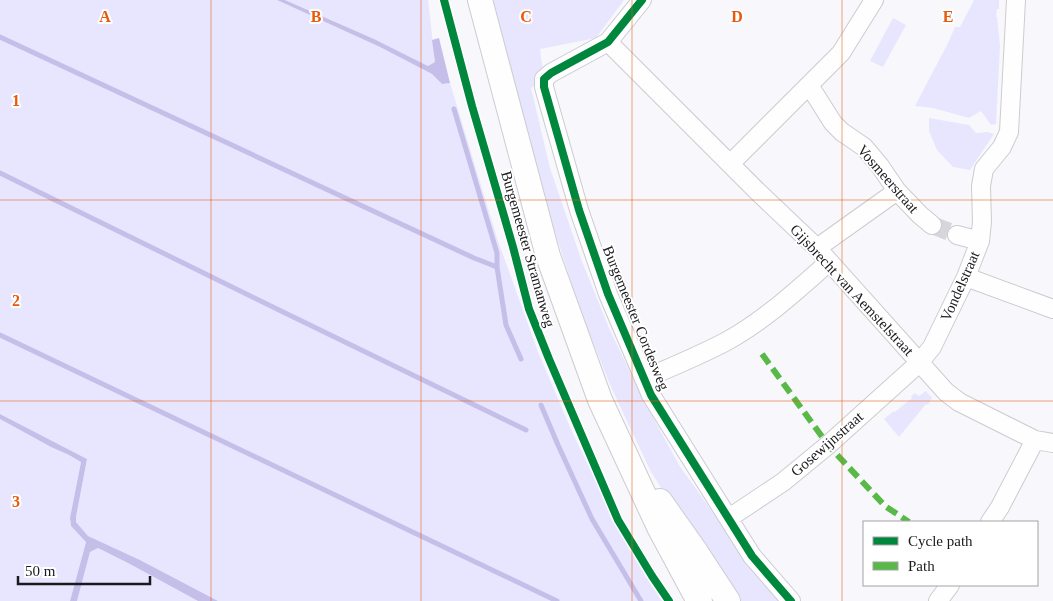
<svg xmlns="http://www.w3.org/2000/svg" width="1053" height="601" font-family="Georgia,serif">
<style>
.green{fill:#e8e6fe}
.water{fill:#c4bee9}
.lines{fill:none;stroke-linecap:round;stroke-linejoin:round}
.stream{stroke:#c4bee9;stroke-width:5}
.minor-tunnel{stroke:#d6d6db;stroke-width:18;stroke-dasharray:18 9;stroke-linecap:butt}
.minor-casing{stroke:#ccccd0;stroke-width:20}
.secondary-casing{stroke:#ccccd0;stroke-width:26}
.minor{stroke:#fefeff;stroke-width:18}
.secondary{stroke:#fefeff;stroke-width:24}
.quiet{stroke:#58b947;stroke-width:6;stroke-dasharray:12 6;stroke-linecap:butt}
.cycleway-casing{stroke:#fff;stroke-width:11}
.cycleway{stroke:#00873e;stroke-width:8}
.grid{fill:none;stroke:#e8590c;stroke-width:1;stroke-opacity:0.55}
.labels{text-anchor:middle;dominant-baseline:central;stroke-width:4;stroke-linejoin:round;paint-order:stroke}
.street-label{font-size:15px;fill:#1a191d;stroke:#fff}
.grid-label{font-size:16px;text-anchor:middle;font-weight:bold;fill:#e8590c;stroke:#fff;stroke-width:4;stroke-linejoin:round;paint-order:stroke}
</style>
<rect width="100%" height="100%" fill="#f7f7fc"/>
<path class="green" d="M 0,0 L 277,0 L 380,47 L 432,74 L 442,84 L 450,83 L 497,238 L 538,352 L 573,434 L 616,522 L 646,577 L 662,601 L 218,601 L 140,560 L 88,536 L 76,522 L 76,517 L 87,459 L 0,414 Z
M 285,0 L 428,0 L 435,62 L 428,66 L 374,39 Z
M 492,0 L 624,0 L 596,38 L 540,49 L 544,79 L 531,88 L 550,168 L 581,259 L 609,328 L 642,397 L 679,465 L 758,576 L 779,601 L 737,601 L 698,548 L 650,470 L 611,387 L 581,312 L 551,220 Z
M 974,0 L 999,0 L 999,9 L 997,9 L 996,17 L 997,17 L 1000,46 L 996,124 L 991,125 L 981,111 L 969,118 L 933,108 L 915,106 L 948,43 L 955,27 L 960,27 Z
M 893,18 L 906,25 L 883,67 L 870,61 Z
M 929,118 L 969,125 L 976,133 L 987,132 L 994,134 L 970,170 L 953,167 L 937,150 L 929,131 Z
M 926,391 L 932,398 L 928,405 L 926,404 L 899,437 L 884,419 L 894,411 L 895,412 L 912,398 L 911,396 L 915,393 L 919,396 Z
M 0,419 L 51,447 L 69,455 L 81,462 L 70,518 L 71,526 L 86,541 L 70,601 L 0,601 Z
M 98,548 L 128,563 L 198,601 L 77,601 L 90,552 Z"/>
<path class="water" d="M 277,0 L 285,0 L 374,39 L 428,66 L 435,62 L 432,40 L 439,38 L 450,83 L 442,84 L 432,74 L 380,47 Z
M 0,414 L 87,459 L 76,517 L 76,522 L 88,536 L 140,560 L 218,601 L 198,601 L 128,563 L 98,548 L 90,552 L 77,601 L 70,601 L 86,542 L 71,526 L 70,518 L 81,462 L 69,455 L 51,447 L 0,419 Z"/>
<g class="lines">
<path class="stream" d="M 0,37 L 474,258 L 497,267
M 454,109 L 497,253 L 497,267 L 506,325 L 521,359
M 0,173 L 279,310 L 526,430
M 0,335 L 557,601
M 541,405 L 558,445 L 592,519 L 641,601"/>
<path class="minor-tunnel" d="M 932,225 L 957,235"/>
<defs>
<path id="minor" d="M 642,0 L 608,42 L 551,73 L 544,79 L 544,87 L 579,210 L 608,294 L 651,395 L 752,556 L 791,601
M 608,42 L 757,191 L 817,248 L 946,392 L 959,402 L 1035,440 L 1053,443
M 809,85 L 833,123 L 842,132 L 864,147 L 880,166 L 897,191 L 920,215 L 932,225
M 730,164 L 841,53 L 874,0
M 957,235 L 980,241
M 817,248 L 897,191
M 966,277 L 1053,309
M 644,379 C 671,367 701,355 727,341 C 765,320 797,290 829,262
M 729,518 L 783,482 L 828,445 L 919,363 L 932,347 L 966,277 L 980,241 L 982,222 L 981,186 L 984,169 L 1002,147 L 1009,132 L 1016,0
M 990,522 L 1000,507 L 1035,440
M 938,601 L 950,585"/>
<path id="secondary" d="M 480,0 L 548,256 L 600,400 L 659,527 L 695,594 L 700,601
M 660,501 L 696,552 L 728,601"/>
</defs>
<use href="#minor" class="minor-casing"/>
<use href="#secondary" class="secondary-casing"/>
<use href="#minor" class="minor"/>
<use href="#secondary" class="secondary"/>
<path class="quiet" d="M 762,354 L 828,445 L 885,506 L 909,522"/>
<defs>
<path id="cycleway" d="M 444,0 L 472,106 L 513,247 L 529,309 L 549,359 L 618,520 L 652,576 L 669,601
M 642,0 L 608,42 L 551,73 L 544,79 L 544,87 L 579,210 L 608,294 L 651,395 L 752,556 L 791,601"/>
</defs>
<use href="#cycleway" class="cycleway-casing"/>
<use href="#cycleway" class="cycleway"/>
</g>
<path class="grid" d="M 211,0 L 211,601M 421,0 L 421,601M 632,0 L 632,601M 842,0 L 842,601M 0,200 L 1053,200M 0,401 L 1053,401"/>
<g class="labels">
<g class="street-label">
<text transform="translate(888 179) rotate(49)">Vosmeerstraat</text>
<text transform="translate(528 249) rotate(74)">Burgemeester Stramanweg</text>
<text transform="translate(960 286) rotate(-66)">Vondelstraat</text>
<text transform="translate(852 290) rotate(47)">Gijsbrecht van Aemstelstraat</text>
<text transform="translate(636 318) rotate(68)">Burgemeester Cordesweg</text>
<text transform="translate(827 444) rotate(-41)">Gosewijnstraat</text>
</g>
</g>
<g class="grid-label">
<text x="105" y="22">A</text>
<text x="316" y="22">B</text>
<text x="526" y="22">C</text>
<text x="737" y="22">D</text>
<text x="948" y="22">E</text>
<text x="16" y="106">1</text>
<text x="16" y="306">2</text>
<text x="16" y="507">3</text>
</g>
<rect x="863" y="521" width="175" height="65" fill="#ffffff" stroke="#a3a3a5"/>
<rect x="873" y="537" width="25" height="8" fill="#00873e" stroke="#a3a3a5"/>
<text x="908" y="546" font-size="15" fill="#1a191d">Cycle path</text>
<rect x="873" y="562" width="25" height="8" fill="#58b947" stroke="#a3a3a5"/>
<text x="908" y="571" font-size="15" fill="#1a191d">Path</text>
<path d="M18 576v8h132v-8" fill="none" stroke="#1a191d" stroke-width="2.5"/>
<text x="25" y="576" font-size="15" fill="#1a191d" stroke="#ffffff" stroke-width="4" paint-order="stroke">50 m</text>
</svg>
